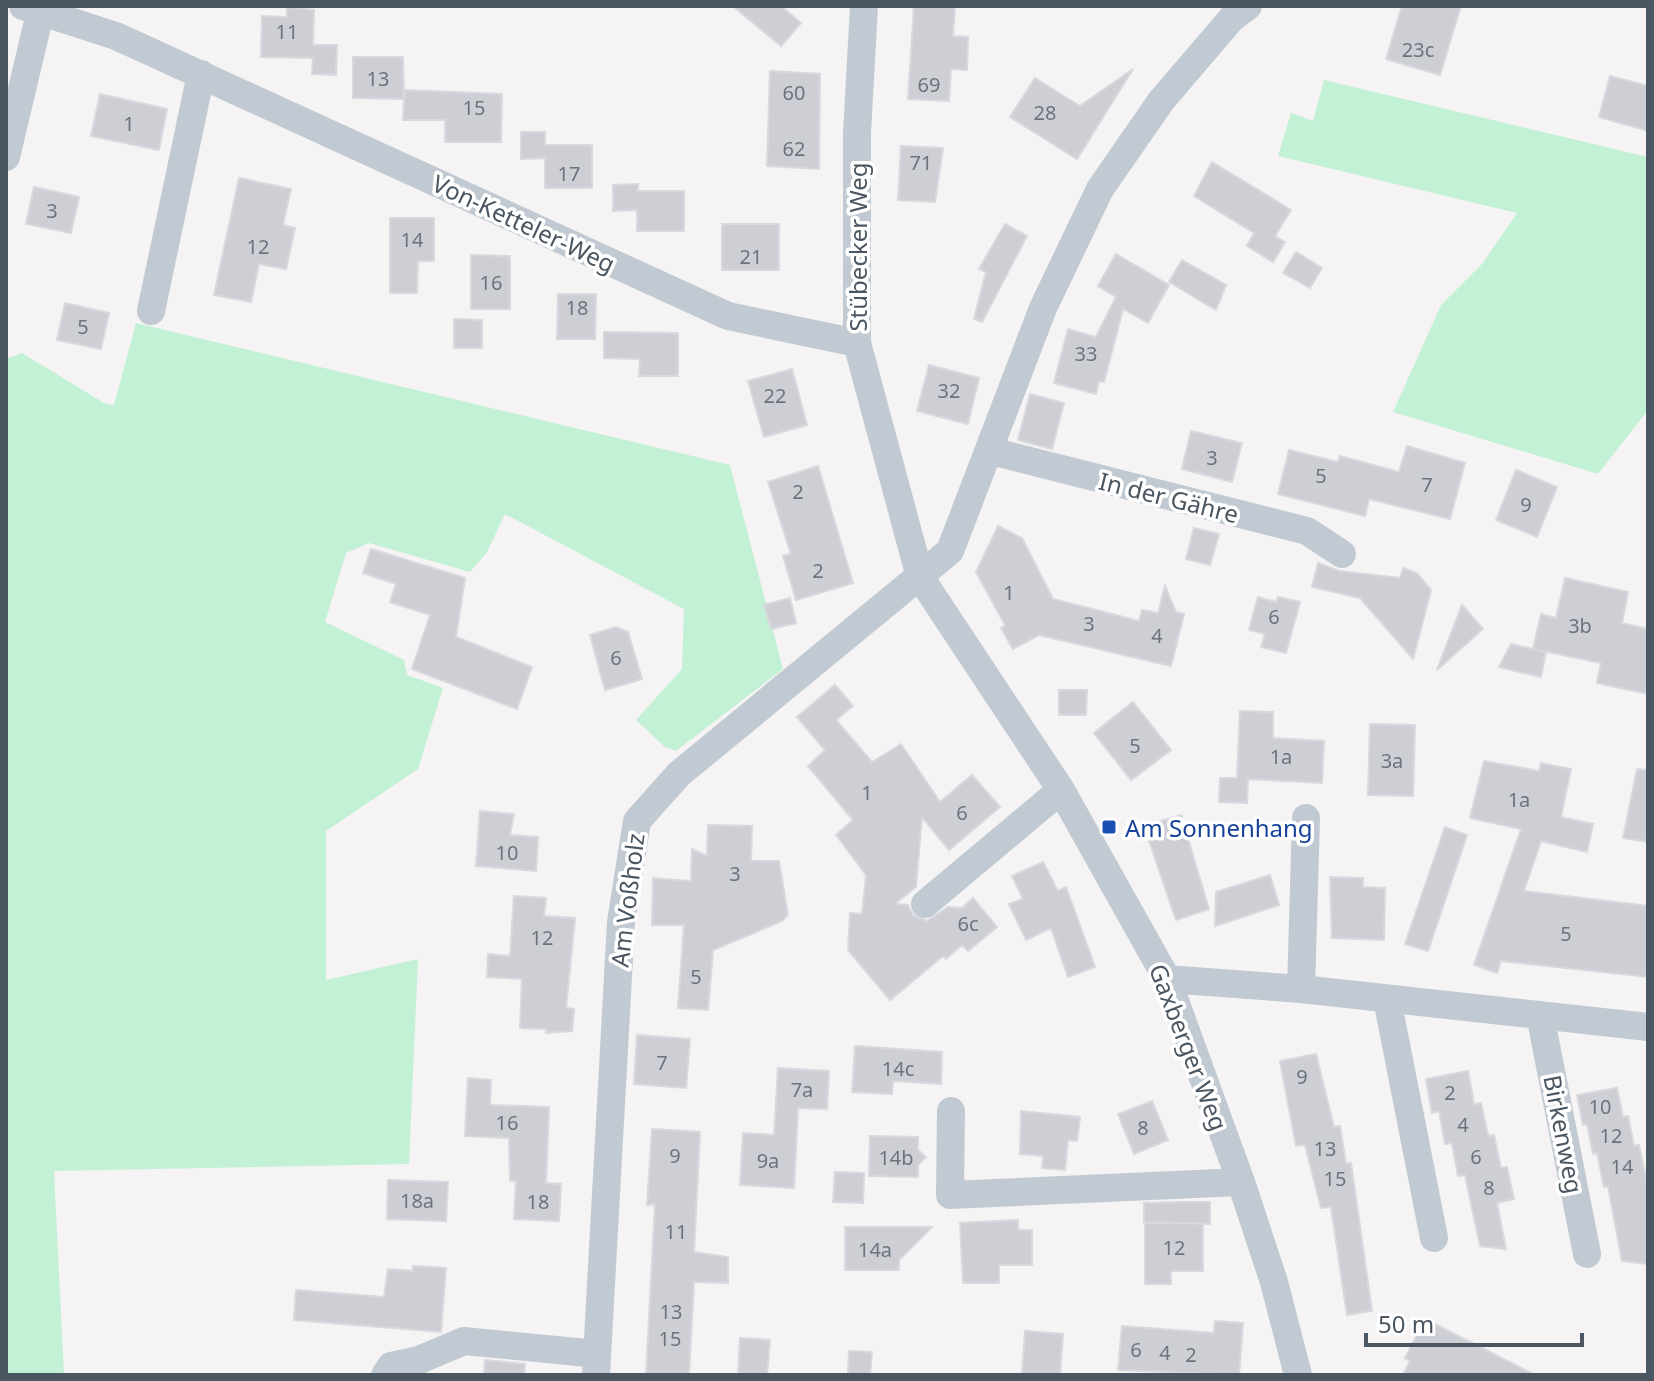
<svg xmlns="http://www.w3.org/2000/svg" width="1654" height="1381" font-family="'Noto Sans',sans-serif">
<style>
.green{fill:#c3f1d5}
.building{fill:#cdcfd5;stroke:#d7d9de;stroke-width:2}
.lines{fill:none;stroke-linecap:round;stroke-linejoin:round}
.minor{stroke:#c1cad2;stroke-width:28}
.transit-dot{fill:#1a4fb4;stroke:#fff;stroke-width:3}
.labels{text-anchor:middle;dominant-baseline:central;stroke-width:7;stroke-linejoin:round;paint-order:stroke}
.number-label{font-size:20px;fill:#6b747e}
.street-label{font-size:24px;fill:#4a5661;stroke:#fff}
.transit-label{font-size:24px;fill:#164399;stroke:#fff;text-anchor:start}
</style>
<rect width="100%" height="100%" fill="#f5f3f3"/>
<path class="green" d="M 1324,80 L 1648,157 L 1648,410 L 1598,474 L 1393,412 L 1441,305 L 1482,264 L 1517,213 L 1278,156 L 1291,113 L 1313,121 Z
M 136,323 L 730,465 L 783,669 L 676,751 L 665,747 L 636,720 L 682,669 L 684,609 L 505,514 L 487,552 L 470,572 L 369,543 L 346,553 L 325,622 L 404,660 L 407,675 L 443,688 L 418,769 L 326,831 L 326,980 L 418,959 L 409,1164 L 54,1171 L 64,1375 L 6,1375 L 6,359 L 22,353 L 104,403 L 114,405 Z"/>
<path class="building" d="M 733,6 L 781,6 L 801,23 L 781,46 Z
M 914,6 L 955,6 L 953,36 L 968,37 L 967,70 L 951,69 L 949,101 L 908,99 Z
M 1402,6 L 1461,6 L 1440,75 L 1386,59 Z
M 287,7 L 314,10 L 313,45 L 337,45 L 336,75 L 312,74 L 313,58 L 261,57 L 262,16 L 287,17 Z
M 353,57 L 403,57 L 404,99 L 405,90 L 502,94 L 501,142 L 445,142 L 445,120 L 403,120 L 404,99 L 353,98 Z
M 1133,69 L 1077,159 L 1010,117 L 1035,78 L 1080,106 Z
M 770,71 L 820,74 L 819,169 L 767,166 Z
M 1610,76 L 1648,86 L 1648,131 L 1599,117 Z
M 100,94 L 167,109 L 159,150 L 91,136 Z
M 521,132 L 545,132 L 545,145 L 592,145 L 592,188 L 545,188 L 545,158 L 521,159 Z
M 901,146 L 943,148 L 935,202 L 898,200 Z
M 1212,162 L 1291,210 L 1275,236 L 1285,242 L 1273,262 L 1247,246 L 1254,233 L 1194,196 Z
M 239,178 L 291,189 L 283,225 L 295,228 L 286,269 L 259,264 L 251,302 L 214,295 Z
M 638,184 L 638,191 L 684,191 L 684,231 L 637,231 L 637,210 L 613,211 L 613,185 Z
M 34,187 L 79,197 L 71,233 L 26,224 Z
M 390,218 L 434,218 L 434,261 L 418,261 L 417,293 L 390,293 Z
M 722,224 L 779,224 L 779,270 L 722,270 Z
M 1005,224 L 1027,236 L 982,322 L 974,319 L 986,272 L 979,269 Z
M 1296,252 L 1322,268 L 1310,288 L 1283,273 Z
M 1116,254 L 1169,285 L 1148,323 L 1123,309 L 1104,382 L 1099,381 L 1096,394 L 1054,383 L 1068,329 L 1096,337 L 1116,297 L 1098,286 Z
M 471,255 L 510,256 L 510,309 L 471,309 Z
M 1182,260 L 1226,285 L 1216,310 L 1169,282 Z
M 558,294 L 596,294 L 595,339 L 557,339 Z
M 65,303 L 109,313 L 101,349 L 57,340 Z
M 454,319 L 482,320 L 482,348 L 454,348 Z
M 604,332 L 678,333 L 678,376 L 639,376 L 640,359 L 604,358 Z
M 929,365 L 979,378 L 968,424 L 917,411 Z
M 792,369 L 807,425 L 764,437 L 748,381 Z
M 1030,394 L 1064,403 L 1052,449 L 1018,440 Z
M 1191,431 L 1242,443 L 1232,482 L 1182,469 Z
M 1407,446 L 1465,463 L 1450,519 L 1369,499 L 1365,516 L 1278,494 L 1289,450 L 1338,462 L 1340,456 L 1399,472 Z
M 818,466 L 853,583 L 796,600 L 783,556 L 791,554 L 768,482 Z
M 1516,470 L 1557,487 L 1537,537 L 1496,520 Z
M 998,526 L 1022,538 L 1053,599 L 1139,621 L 1142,610 L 1158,613 L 1165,586 L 1176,612 L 1184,614 L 1171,666 L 1039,635 L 1013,649 L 1001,628 L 1005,625 L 976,572 Z
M 1194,528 L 1219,534 L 1210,565 L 1186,559 Z
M 371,549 L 465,578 L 456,637 L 532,667 L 517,709 L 412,669 L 430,615 L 390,602 L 396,584 L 363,573 Z
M 1318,563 L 1340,571 L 1400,578 L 1403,568 L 1417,573 L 1431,590 L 1413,659 L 1360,598 L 1312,587 Z
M 1565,578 L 1628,592 L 1622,623 L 1648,629 L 1648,694 L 1597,683 L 1601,663 L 1533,649 L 1541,614 L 1556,618 Z
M 1258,597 L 1276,602 L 1278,597 L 1300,602 L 1286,653 L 1261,647 L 1265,634 L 1249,630 Z
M 790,598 L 796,623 L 771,629 L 764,605 Z
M 1462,605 L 1483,629 L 1437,670 Z
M 616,627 L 628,632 L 642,679 L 605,690 L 590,635 Z
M 1511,644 L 1546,652 L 1541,677 L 1499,667 Z
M 835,685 L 853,706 L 836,720 L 872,762 L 901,744 L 940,802 L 972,775 L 1000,807 L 949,850 L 922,817 L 916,887 L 895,904 L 908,905 L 913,915 L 927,921 L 948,907 L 962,908 L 973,898 L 997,927 L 968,951 L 962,945 L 946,959 L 943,956 L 890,1000 L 848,950 L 850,913 L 862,914 L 866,875 L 836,835 L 853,820 L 808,766 L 825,750 L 797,717 Z
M 1059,690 L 1087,690 L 1086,715 L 1059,715 Z
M 1133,702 L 1171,750 L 1131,780 L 1094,733 Z
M 1240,711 L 1273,712 L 1273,738 L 1324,741 L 1322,783 L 1248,779 L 1247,803 L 1219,802 L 1220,778 L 1237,778 Z
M 1370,724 L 1415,725 L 1413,796 L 1368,795 Z
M 1484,761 L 1539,771 L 1541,763 L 1571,769 L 1561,817 L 1593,824 L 1587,852 L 1541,841 L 1524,891 L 1648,906 L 1648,977 L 1501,961 L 1497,973 L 1474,965 L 1521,829 L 1470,818 Z
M 1637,769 L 1648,770 L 1648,842 L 1623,838 Z
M 480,811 L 514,814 L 510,835 L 538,837 L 536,871 L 476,866 Z
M 1181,815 L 1209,909 L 1176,920 L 1144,826 Z
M 708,825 L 752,826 L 751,861 L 779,861 L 788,915 L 782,921 L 713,950 L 708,1010 L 678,1008 L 684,925 L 652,925 L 653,878 L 691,881 L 692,849 L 707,856 Z
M 1445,827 L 1467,835 L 1428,951 L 1405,944 Z
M 1043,862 L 1058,891 L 1066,887 L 1095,967 L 1068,977 L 1051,928 L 1026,940 L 1009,904 L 1023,899 L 1012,876 Z
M 1270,875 L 1279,905 L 1215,926 L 1216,892 Z
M 1330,877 L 1363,878 L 1363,887 L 1385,888 L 1384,940 L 1332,938 Z
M 514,896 L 546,898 L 544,916 L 575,918 L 566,1008 L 574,1009 L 572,1031 L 546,1033 L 546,1029 L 520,1028 L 522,979 L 487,977 L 488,954 L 510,956 Z
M 637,1035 L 690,1039 L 686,1088 L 634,1084 Z
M 855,1046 L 942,1052 L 941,1084 L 893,1081 L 892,1094 L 852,1092 Z
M 1316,1054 L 1334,1127 L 1340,1126 L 1346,1164 L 1351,1163 L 1372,1311 L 1347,1315 L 1331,1207 L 1321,1208 L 1305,1145 L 1296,1146 L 1280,1061 Z
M 778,1068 L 829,1071 L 827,1109 L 798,1108 L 794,1188 L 740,1185 L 743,1133 L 774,1135 Z
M 1468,1071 L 1474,1104 L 1481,1103 L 1488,1136 L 1494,1135 L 1501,1168 L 1507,1167 L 1514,1199 L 1497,1203 L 1506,1249 L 1480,1246 L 1465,1175 L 1458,1176 L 1452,1143 L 1445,1144 L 1439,1111 L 1432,1113 L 1426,1079 Z
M 468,1078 L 491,1080 L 490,1105 L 549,1107 L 546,1183 L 561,1184 L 559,1221 L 514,1219 L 516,1181 L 510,1181 L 509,1138 L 465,1136 Z
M 1617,1088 L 1623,1117 L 1628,1116 L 1634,1146 L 1639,1145 L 1648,1187 L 1648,1264 L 1622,1261 L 1608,1186 L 1604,1187 L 1597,1153 L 1593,1154 L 1587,1124 L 1583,1125 L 1577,1095 Z
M 1152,1101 L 1168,1140 L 1134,1154 L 1118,1114 Z
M 1021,1111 L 1080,1117 L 1077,1141 L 1068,1140 L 1065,1170 L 1042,1168 L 1043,1156 L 1020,1154 Z
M 652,1129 L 700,1132 L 694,1252 L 728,1257 L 728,1283 L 694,1282 L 689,1375 L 646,1375 L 655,1204 L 647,1205 Z
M 870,1136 L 918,1137 L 918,1150 L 926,1157 L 918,1165 L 918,1177 L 869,1176 Z
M 835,1172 L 864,1173 L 863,1203 L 833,1202 Z
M 388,1180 L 448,1182 L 446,1221 L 387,1219 Z
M 1181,1202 L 1210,1202 L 1210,1224 L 1144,1222 L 1144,1203 Z
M 1018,1220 L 1018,1230 L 1032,1230 L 1032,1265 L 999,1265 L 999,1283 L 963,1283 L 960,1223 Z
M 1145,1223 L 1203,1223 L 1203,1271 L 1171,1271 L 1171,1284 L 1145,1284 Z
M 845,1227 L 932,1227 L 899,1260 L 899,1270 L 845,1270 Z
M 413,1266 L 446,1268 L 441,1332 L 294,1320 L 296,1290 L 384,1297 L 388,1269 L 413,1271 Z
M 1425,1319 L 1490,1352 L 1535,1375 L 1403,1375 L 1410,1361 L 1405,1358 Z
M 1215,1321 L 1243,1323 L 1239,1375 L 1118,1370 L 1122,1326 L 1214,1333 Z
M 1025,1331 L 1063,1334 L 1060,1375 L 1022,1375 Z
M 740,1338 L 770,1340 L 767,1375 L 738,1375 Z
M 849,1351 L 872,1352 L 870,1375 L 848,1375 Z
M 485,1360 L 525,1364 L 524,1375 L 484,1375 Z"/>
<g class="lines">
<path class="minor" d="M 23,6 L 116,36 L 728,316 L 857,343
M 864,6 L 857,133 L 857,343 L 920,577 L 1061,790 L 1167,979 L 1241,1182 L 1274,1282 L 1298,1375
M 6,157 L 41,9
M 151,311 L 201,74
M 991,451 L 1307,531 L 1342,554
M 925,904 L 1061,790
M 1167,979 L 1301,989 L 1648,1027
M 1301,989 L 1306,818
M 1387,999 L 1434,1238
M 1540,1015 L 1587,1254
M 951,1111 L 950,1195 L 1241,1182
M 385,1375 L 391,1366 L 419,1360 L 464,1341 L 597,1354
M 596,1375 L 621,922 L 637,821 L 679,774 L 950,551 L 1043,308 L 1100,189 L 1161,101 L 1232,18 L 1248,6"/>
</g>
<rect class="transit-dot" x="1101" y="819" width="16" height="16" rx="4"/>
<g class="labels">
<g class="number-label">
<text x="287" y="31">11</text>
<text x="1418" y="49">23c</text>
<text x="378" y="78">13</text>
<text x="929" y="84">69</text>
<text x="794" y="92">60</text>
<text x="474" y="107">15</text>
<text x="1045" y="112">28</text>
<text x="129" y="123">1</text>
<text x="794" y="148">62</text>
<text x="921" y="162">71</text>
<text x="569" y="173">17</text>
<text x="52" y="210">3</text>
<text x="412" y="239">14</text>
<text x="258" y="246">12</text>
<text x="751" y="256">21</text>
<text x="491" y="282">16</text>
<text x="577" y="307">18</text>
<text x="83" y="326">5</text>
<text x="1086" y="353">33</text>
<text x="949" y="390">32</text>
<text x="775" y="395">22</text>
<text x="1212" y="457">3</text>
<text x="1321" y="475">5</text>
<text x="1427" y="484">7</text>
<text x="798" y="491">2</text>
<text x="1526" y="504">9</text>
<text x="818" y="570">2</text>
<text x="1009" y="592">1</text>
<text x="1274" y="616">6</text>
<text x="1089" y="623">3</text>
<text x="1580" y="625">3b</text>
<text x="1157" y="635">4</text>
<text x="616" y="657">6</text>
<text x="1135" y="745">5</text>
<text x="1281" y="756">1a</text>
<text x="1392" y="760">3a</text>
<text x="867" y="792">1</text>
<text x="1519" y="799">1a</text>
<text x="962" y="812">6</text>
<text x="507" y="852">10</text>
<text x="735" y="873">3</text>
<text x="968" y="923">6c</text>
<text x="1566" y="933">5</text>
<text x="542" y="937">12</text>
<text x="696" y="976">5</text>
<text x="662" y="1062">7</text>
<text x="898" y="1068">14c</text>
<text x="1302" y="1076">9</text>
<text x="802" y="1089">7a</text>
<text x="1450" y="1092">2</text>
<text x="1600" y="1106">10</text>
<text x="507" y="1122">16</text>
<text x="1463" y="1124">4</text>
<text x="1143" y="1127">8</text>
<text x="1611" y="1135">12</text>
<text x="1325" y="1148">13</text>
<text x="675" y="1155">9</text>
<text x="1476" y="1156">6</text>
<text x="896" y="1157">14b</text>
<text x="768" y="1160">9a</text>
<text x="1622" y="1166">14</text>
<text x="1335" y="1178">15</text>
<text x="1489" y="1187">8</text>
<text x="417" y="1200">18a</text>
<text x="538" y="1201">18</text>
<text x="676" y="1231">11</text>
<text x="1174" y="1247">12</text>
<text x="875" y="1249">14a</text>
<text x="671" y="1311">13</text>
<text x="670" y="1338">15</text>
<text x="1136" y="1349">6</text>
<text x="1165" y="1352">4</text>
<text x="1191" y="1354">2</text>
</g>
<g class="street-label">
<text transform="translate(524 223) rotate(25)">Von-Ketteler-Weg</text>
<text transform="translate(857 247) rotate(-90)">Stübecker Weg</text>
<text transform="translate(1169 497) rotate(14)">In der Gähre</text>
<text transform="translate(627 900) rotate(-83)">Am Voßholz</text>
<text transform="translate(1189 1047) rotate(69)">Gaxberger Weg</text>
<text transform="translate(1564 1134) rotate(79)">Birkenweg</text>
</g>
<g class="transit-label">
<text x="1125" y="827">Am Sonnenhang</text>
</g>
</g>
<rect width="1654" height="1381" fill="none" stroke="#4a5661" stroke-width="16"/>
<path d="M1366 1333v12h216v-12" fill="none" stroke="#4a5661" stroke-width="4"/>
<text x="1378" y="1333" font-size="24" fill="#4a5661" stroke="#ffffff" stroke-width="6" paint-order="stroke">50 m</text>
</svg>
